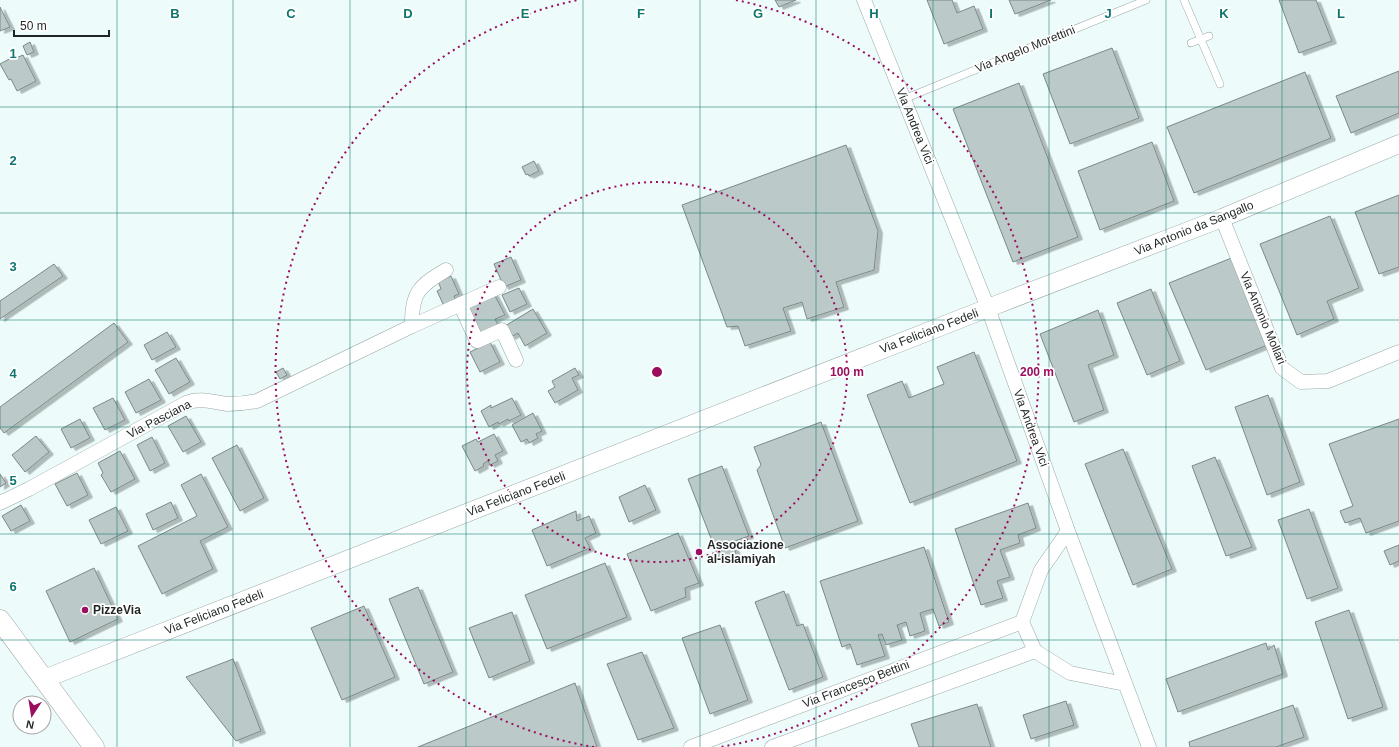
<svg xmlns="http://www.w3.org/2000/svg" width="1399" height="747" font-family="Arial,sans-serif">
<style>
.building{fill:#bbc9c8;stroke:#7b8988;filter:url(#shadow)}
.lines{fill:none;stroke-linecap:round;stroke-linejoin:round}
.service-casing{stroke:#99a7a6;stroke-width:8}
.minor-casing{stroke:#99a7a6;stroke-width:15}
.tertiary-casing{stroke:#99a7a6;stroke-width:19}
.secondary-casing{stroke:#99a7a6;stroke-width:21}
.service{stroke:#fff;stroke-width:7}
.minor{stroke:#fff;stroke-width:14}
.tertiary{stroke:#fff;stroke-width:18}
.secondary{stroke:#fff;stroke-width:20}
.grid{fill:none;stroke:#0f766e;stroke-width:1;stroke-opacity:0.55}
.ring{fill:none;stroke:#9a0d5f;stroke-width:2;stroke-dasharray:2 4}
.poi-dot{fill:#9a0d5f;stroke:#fff;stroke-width:1.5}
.labels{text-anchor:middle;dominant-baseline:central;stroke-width:3.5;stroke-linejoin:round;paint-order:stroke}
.street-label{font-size:12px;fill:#1f2524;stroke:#fff}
.poi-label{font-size:12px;font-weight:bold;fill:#1f2524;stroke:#fff;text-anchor:start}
.grid-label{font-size:13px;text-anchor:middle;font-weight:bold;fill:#0f766e;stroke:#fff;stroke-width:3.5;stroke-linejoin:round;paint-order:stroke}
.centre{fill:#9a0d5f;stroke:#fff;stroke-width:2}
.ring-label{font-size:12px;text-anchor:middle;font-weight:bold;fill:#9a0d5f;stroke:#fff;stroke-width:3.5;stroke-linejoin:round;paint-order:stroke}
</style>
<defs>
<filter id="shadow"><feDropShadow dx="4.5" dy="2.5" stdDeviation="0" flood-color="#0004"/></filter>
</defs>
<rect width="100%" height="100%" fill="#edfcfb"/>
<path class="building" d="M 775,0 L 796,0 L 779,7 Z
M 927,0 L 952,0 L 957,13 L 974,6 L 983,29 L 944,44 Z
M 1009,0 L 1051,0 L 1015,14 Z
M 1279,0 L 1316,0 L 1332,41 L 1299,53 Z
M 0,7 L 10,27 L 0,31 Z
M 30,42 L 34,52 L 27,55 L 23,46 Z
M 1112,48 L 1139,118 L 1070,144 L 1043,74 Z
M 23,55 L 36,81 L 17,91 L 11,79 L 9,80 L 0,64 L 15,56 L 16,58 Z
M 1399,71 L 1399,113 L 1351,133 L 1336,96 Z
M 1305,72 L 1331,138 L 1194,193 L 1167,127 Z
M 1019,83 L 1078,237 L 1013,262 L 953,109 Z
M 1152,142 L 1174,201 L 1100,230 L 1078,171 Z
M 846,145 L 878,231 L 874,270 L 836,282 L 844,307 L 807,319 L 802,302 L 783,308 L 791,331 L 745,346 L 738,326 L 727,327 L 682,205 Z
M 534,161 L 539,171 L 529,176 L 528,174 L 526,175 L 522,167 Z
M 1399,195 L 1399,267 L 1379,274 L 1355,212 Z
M 1330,216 L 1359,288 L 1327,301 L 1334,319 L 1297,335 L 1260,244 Z
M 511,257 L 521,280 L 504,287 L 494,264 Z
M 1234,257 L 1270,344 L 1206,370 L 1169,283 Z
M 54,264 L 63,276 L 0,319 L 0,301 Z
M 451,276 L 459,294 L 454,296 L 456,301 L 444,306 L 437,291 L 441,289 L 438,281 Z
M 519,288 L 527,304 L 510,312 L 502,295 Z
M 1151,289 L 1180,361 L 1147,375 L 1117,303 Z
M 493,292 L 505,315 L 495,319 L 499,327 L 478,338 L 463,306 Z
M 533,309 L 547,333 L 525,346 L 518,333 L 511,337 L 505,326 Z
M 1098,310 L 1114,355 L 1088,365 L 1104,410 L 1074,422 L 1040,334 Z
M 114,323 L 128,342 L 4,433 L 0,428 L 0,407 Z
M 167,332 L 176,347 L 152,360 L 144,345 Z
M 490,342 L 500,362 L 480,372 L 470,352 Z
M 974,352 L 1017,461 L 910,503 L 867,395 L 902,381 L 909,398 L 944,384 L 937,367 Z
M 176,358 L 190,382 L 169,394 L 155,370 Z
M 283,368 L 287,375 L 280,379 L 276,372 Z
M 575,368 L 579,375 L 572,378 L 578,390 L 555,403 L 548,391 L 555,387 L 552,381 Z
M 149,379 L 161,400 L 136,413 L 125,392 Z
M 1268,395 L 1300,482 L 1267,495 L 1235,407 Z
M 113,398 L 125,420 L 105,430 L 93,408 Z
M 512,398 L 521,415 L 509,421 L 508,419 L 499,424 L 498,422 L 489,427 L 481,411 L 491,405 L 491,408 Z
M 533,413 L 542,431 L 536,434 L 538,438 L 529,443 L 527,439 L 521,442 L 512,425 Z
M 186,416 L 201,442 L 183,452 L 168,426 Z
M 80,419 L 90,438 L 71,448 L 61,429 Z
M 1399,419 L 1399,521 L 1366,533 L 1360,518 L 1345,523 L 1340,511 L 1353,506 L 1329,444 Z
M 821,422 L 858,521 L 785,548 L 757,470 L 761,465 L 754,447 Z
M 494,434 L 503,451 L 495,455 L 498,461 L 490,465 L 488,461 L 483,464 L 484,466 L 475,471 L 462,446 L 476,439 L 478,442 Z
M 36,436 L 49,452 L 25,472 L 12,455 Z
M 152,437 L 165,463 L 150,471 L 137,445 Z
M 237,445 L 264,498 L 240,511 L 212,458 Z
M 1123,449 L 1172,569 L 1133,585 L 1085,464 Z
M 120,451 L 135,479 L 111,492 L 101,475 L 103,473 L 98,463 Z
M 1215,457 L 1252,547 L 1226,556 L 1192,466 Z
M 722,466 L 749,536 L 732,542 L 736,553 L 719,559 L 688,479 Z
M 77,473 L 88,495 L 67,506 L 55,484 Z
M 0,474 L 6,483 L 0,487 Z
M 201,474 L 228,527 L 200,541 L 213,569 L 162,594 L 138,546 L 197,516 L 181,485 Z
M 645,485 L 656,510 L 629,522 L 619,497 Z
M 171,502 L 178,518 L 153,530 L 146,514 Z
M 1028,503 L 1036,528 L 1018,535 L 1020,543 L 1000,550 L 1010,577 L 997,581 L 1003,598 L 981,605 L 955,529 Z
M 21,505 L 30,521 L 11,531 L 2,516 Z
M 116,507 L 128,531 L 101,544 L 89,520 Z
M 1309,509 L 1338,588 L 1307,599 L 1278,520 Z
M 576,511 L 577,521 L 589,516 L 596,533 L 585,538 L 590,548 L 547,566 L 532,530 Z
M 678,533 L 699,583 L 685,588 L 686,597 L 651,611 L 627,554 Z
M 1399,545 L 1399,561 L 1390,565 L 1384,551 Z
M 924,547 L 949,622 L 939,626 L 933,609 L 920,613 L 925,631 L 910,636 L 906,622 L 897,625 L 902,640 L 886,645 L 882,634 L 878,635 L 885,656 L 857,665 L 850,644 L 842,647 L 820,581 Z
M 605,563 L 627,617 L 547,649 L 525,595 Z
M 94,568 L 118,619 L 70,642 L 46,591 Z
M 418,587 L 453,672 L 424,684 L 389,599 Z
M 784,591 L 797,626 L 803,624 L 823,677 L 789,690 L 755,602 Z
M 364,606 L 395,677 L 342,700 L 311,628 Z
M 1349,610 L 1383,707 L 1348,719 L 1315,622 Z
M 512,612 L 530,661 L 489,678 L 469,628 Z
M 720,625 L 748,700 L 710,714 L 682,638 Z
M 1266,643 L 1268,650 L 1274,645 L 1283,674 L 1178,712 L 1166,679 Z
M 642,652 L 674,728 L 638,740 L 607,664 Z
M 233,659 L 261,731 L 236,741 L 186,677 Z
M 575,683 L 597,747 L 418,747 Z
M 1066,701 L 1074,725 L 1031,739 L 1023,715 Z
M 977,704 L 991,747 L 919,747 L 911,724 Z
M 1293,705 L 1304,737 L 1276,747 L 1190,747 L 1189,742 Z"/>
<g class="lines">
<defs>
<path id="service" d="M 1184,0 L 1220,84
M 1191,43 L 1209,36
M 904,99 L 1146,0"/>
<path id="minor" d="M 864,0 L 988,308 L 1068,531 L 1149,747
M 1222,218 L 1282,368 L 1301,382 L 1328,381 L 1399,352
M 460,304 L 477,341 L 502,330 L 516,360
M 412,326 L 499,287
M 0,503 L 29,489 L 186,403 C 200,397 213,402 227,404 C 237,404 247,403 257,401 L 412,326 C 411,293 419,286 446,270
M 1068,531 L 1041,570 L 1022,622 L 1035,651 L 1070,673 L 1125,684
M 691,747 L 1022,622
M 772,747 L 1035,651"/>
<path id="tertiary" d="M 44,679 L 988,308 L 1222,218 L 1399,144"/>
<path id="secondary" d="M 0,620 L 94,747"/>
</defs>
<use href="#service" class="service-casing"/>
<use href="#minor" class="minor-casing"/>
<use href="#tertiary" class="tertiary-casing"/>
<use href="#secondary" class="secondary-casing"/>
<use href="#service" class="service"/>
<use href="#minor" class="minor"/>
<use href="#tertiary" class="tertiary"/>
<use href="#secondary" class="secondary"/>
</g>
<path class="grid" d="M 117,0 L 117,747M 233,0 L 233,747M 350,0 L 350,747M 466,0 L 466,747M 583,0 L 583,747M 700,0 L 700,747M 816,0 L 816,747M 933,0 L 933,747M 1049,0 L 1049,747M 1166,0 L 1166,747M 1282,0 L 1282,747M 0,107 L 1399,107M 0,213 L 1399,213M 0,320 L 1399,320M 0,427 L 1399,427M 0,534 L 1399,534M 0,640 L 1399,640"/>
<g class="ring">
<circle cx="657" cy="372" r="190"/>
<path d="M594 747A380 380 0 0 1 578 0M736 0A380 380 0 0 1 720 747"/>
</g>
<g class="poi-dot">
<circle cx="699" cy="552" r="4"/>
<circle cx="85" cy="610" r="4"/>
</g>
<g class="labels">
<g class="street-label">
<text transform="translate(1025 49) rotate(-22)">Via Angelo Morettini</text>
<text transform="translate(915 126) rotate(68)">Via Andrea Vici</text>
<text transform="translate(1194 228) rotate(-22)">Via Antonio da Sangallo</text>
<text transform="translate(1263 318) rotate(67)">Via Antonio Mollari</text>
<text transform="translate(929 331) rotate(-21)">Via Feliciano Fedeli</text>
<text transform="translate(159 419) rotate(-27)">Via Pasciana</text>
<text transform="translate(1031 428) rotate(70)">Via Andrea Vici</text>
<text transform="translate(516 494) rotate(-21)">Via Feliciano Fedeli</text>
<text transform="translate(214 612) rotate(-21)">Via Feliciano Fedeli</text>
<text transform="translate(856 684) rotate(-21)">Via Francesco Bettini</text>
</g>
<g class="poi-label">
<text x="707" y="545">Associazione<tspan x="707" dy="14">al-islamiyah</tspan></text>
<text x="93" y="610">PizzeVia</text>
</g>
</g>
<g class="grid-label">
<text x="175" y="18">B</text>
<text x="291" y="18">C</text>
<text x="408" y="18">D</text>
<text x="525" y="18">E</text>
<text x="641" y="18">F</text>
<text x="758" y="18">G</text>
<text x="874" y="18">H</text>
<text x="991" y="18">I</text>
<text x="1108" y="18">J</text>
<text x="1224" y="18">K</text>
<text x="1341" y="18">L</text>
<text x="13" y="58">1</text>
<text x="13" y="165">2</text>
<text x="13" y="271">3</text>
<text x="13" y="378">4</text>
<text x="13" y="485">5</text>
<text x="13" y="591">6</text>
</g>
<circle cx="657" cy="372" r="6" class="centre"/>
<g class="ring-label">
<text x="847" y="376">100 m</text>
<text x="1037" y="376">200 m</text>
</g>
<g transform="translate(32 715) rotate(192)"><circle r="19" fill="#ffffff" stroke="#a5a8a7"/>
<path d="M0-3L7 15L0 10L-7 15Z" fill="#9a0d5f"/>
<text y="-6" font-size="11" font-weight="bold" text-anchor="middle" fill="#1f2524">N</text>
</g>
<path d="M14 30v6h95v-6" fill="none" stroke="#1f2524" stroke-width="2"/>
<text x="20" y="30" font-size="12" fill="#1f2524" stroke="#ffffff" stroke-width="3" paint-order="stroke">50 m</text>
</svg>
